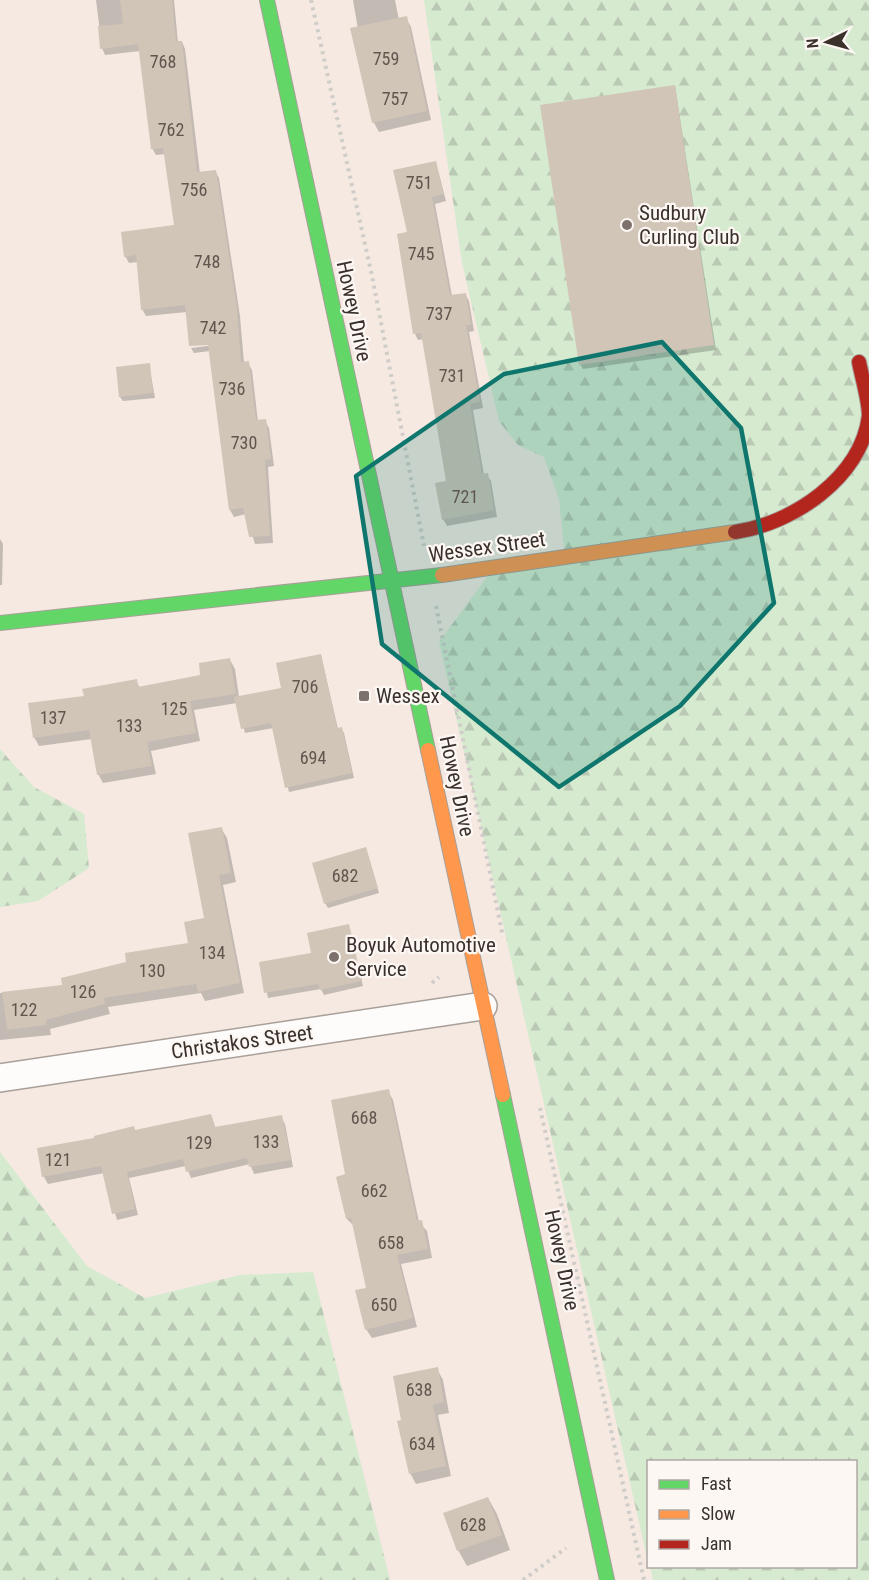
<svg xmlns="http://www.w3.org/2000/svg" width="869" height="1580" font-family="'Roboto Condensed',sans-serif">
<style>
.forest{fill:url(#forest-firs)}
.shadow{fill:#0003}
.building{fill:#d0c5b7}
.lines{fill:none;stroke-linecap:round;stroke-linejoin:round}
.street-casing{stroke:#a99f99;stroke-width:30}
.fast-casing{stroke:#a99f99;stroke-width:16}
.slow-casing{stroke:#a99f99;stroke-width:16}
.jam-casing{stroke:#a99f99;stroke-width:16}
.path{stroke:#d0ccc9;stroke-width:4;stroke-dasharray:3 4.5;stroke-linecap:butt}
.street{stroke:#fefcfb;stroke-width:27}
.fast{stroke:#63d668;stroke-width:14}
.slow{stroke:#ff974d;stroke-width:14}
.jam{stroke:#b3261e;stroke-width:14}
.marked{fill:#0f766e;fill-opacity:0.2;stroke:#0f766e;stroke-width:4.5;stroke-linejoin:round}
.poi-dot{fill:#7c716b;stroke:#fdf7f4;stroke-width:2}
.labels{text-anchor:middle;dominant-baseline:central;stroke-width:4.5;stroke-linejoin:round;paint-order:stroke}
.number-label{font-size:18px;fill:#60564e}
.poi-label{font-size:21px;fill:#3b312b;stroke:#fdf7f4;text-anchor:start}
.street-label{font-size:21px;fill:#3b312b;stroke:#fdf7f4}
</style>
<defs>
<pattern id="forest-firs" width="22" height="20" patternUnits="userSpaceOnUse" patternTransform="scale(1.5)"><rect width="22" height="20" fill="#d6ead0"/><path d="M5 1l3.5 6h-7zM16 11l3.5 6h-7z" fill="#b9c9b3"/></pattern>
</defs>
<rect width="100%" height="100%" fill="#f5e9e2"/>
<path class="forest" d="M 424,0 L 869,0 L 869,1580 L 653,1580 L 650,1567 L 856,1566 L 856,1462 L 648,1462 L 648,1562 L 439,642 L 493,569 L 565,558 L 559,499 L 544,457 L 518,445 L 499,421 L 462,263 Z
M 0,749 L 34,787 L 84,814 L 89,868 L 38,901 L 0,907 Z
M 0,1152 L 87,1266 L 145,1298 L 240,1275 L 313,1272 L 390,1580 L 0,1580 Z"/>
<path class="shadow" d="M 96,0 L 174,0 L 178,43 L 182,42 L 185,49 L 200,174 L 215,171 L 219,178 L 240,316 L 244,363 L 248,363 L 252,370 L 258,422 L 265,421 L 269,428 L 274,466 L 268,467 L 273,543 L 255,544 L 246,514 L 234,517 L 230,510 L 210,351 L 194,353 L 191,348 L 215,345 L 215,342 L 191,344 L 191,347 L 187,312 L 146,316 L 142,309 L 138,262 L 129,263 L 125,256 L 176,226 L 165,154 L 156,155 L 152,148 L 140,51 L 105,55 L 102,48 Z
M 353,0 L 395,0 L 399,20 L 406,18 L 411,27 L 431,120 L 379,132 L 374,123 Z
M 675,86 L 716,350 L 583,369 L 580,364 Z
M 436,163 L 446,201 L 435,204 L 452,296 L 465,294 L 469,301 L 474,331 L 469,332 L 483,408 L 473,410 L 484,475 L 487,475 L 491,481 L 497,517 L 447,526 L 443,519 L 448,482 L 424,339 L 418,340 L 415,334 L 409,233 Z
M 149,365 L 155,398 L 123,401 L 120,397 Z
M 0,539 L 3,544 L 2,585 L 0,585 Z
M 321,655 L 338,729 L 341,728 L 344,733 L 354,778 L 289,792 L 274,728 L 245,733 L 237,703 L 194,710 L 200,741 L 151,751 L 156,774 L 103,783 L 98,774 L 92,739 L 39,746 L 34,737 L 85,697 L 136,681 L 140,688 L 202,676 L 230,660 L 235,669 L 239,697 L 283,689 Z
M 221,828 L 227,838 L 236,882 L 223,885 L 244,993 L 205,1001 L 201,993 L 108,1007 L 110,1014 L 50,1029 L 51,1035 L 0,1040 L 0,993 L 64,987 L 190,945 L 206,919 Z
M 366,849 L 379,893 L 328,908 L 325,903 Z
M 348,926 L 363,986 L 324,995 L 321,989 L 268,998 L 261,963 L 313,954 Z
M 388,1091 L 393,1100 L 419,1222 L 427,1231 L 432,1258 L 401,1264 L 417,1327 L 372,1338 L 366,1329 L 367,1289 L 355,1227 L 347,1219 L 347,1176 Z
M 211,1115 L 216,1129 L 281,1117 L 285,1124 L 293,1167 L 254,1174 L 250,1164 L 191,1178 L 186,1166 L 129,1178 L 138,1215 L 117,1220 L 104,1173 L 48,1184 L 44,1177 L 39,1150 Z
M 437,1369 L 443,1380 L 449,1413 L 438,1415 L 451,1476 L 416,1484 L 410,1473 L 403,1421 Z
M 488,1498 L 497,1514 L 510,1550 L 467,1566 L 458,1550 Z"/>
<path class="building" d="M 120,0 L 172,0 L 176,41 L 182,41 L 197,172 L 216,170 L 237,308 L 241,362 L 249,361 L 256,420 L 266,419 L 271,459 L 265,460 L 270,536 L 249,537 L 243,508 L 229,510 L 208,345 L 189,346 L 185,305 L 141,310 L 136,255 L 124,257 L 121,232 L 174,225 L 163,148 L 151,149 L 138,44 L 100,49 L 98,26 L 123,24 Z
M 407,16 L 427,111 L 372,123 L 350,28 Z
M 675,85 L 714,345 L 579,365 L 540,105 Z
M 436,161 L 444,194 L 432,197 L 450,295 L 466,293 L 471,325 L 466,325 L 480,402 L 470,404 L 482,474 L 488,473 L 494,510 L 442,520 L 435,483 L 446,481 L 421,333 L 413,334 L 397,234 L 407,232 L 393,170 Z
M 150,363 L 153,393 L 119,397 L 116,367 Z
M 321,654 L 337,728 L 342,727 L 352,773 L 285,788 L 271,723 L 241,729 L 234,697 L 281,688 L 276,663 Z
M 230,658 L 236,694 L 190,701 L 196,733 L 147,742 L 152,766 L 97,775 L 89,730 L 33,738 L 28,703 L 84,696 L 82,689 L 137,679 L 138,687 L 200,675 L 199,663 Z
M 222,827 L 231,873 L 219,875 L 240,983 L 198,992 L 196,984 L 104,998 L 105,1004 L 46,1020 L 46,1025 L 7,1030 L 2,992 L 62,985 L 61,978 L 126,962 L 125,953 L 188,943 L 184,922 L 204,918 L 188,833 Z
M 366,847 L 378,888 L 324,904 L 312,863 Z
M 349,924 L 362,981 L 320,990 L 318,984 L 264,993 L 259,962 L 311,953 L 307,933 Z
M 389,1089 L 417,1221 L 422,1220 L 428,1249 L 397,1255 L 413,1318 L 365,1330 L 355,1290 L 366,1288 L 351,1218 L 346,1219 L 336,1177 L 345,1174 L 331,1100 Z
M 211,1114 L 215,1127 L 282,1115 L 291,1160 L 249,1167 L 247,1158 L 186,1172 L 183,1159 L 127,1172 L 135,1209 L 112,1214 L 101,1166 L 42,1177 L 37,1148 L 94,1138 L 94,1136 L 134,1126 L 135,1130 Z
M 438,1367 L 444,1402 L 433,1405 L 446,1466 L 409,1474 L 397,1421 L 401,1420 L 393,1376 Z
M 488,1497 L 502,1535 L 457,1551 L 443,1513 Z"/>
<g class="lines">
<defs>
<path id="street" d="M 0,1078 L 483,1006"/>
<path id="fast" d="M 267,0 L 428,750
M 0,623 L 442,575
M 503,1095 L 607,1580"/>
<path id="slow" d="M 442,575 L 735,532
M 428,750 L 503,1095"/>
<path id="jam" d="M 735,532 C 792,524 861,478 869,416 C 869,400 862,378 859,362"/>
</defs>
<use href="#street" class="street-casing"/>
<use href="#fast" class="fast-casing"/>
<use href="#slow" class="slow-casing"/>
<use href="#jam" class="jam-casing"/>
<path class="path" d="M 311,0 L 372,276 L 424,546
M 436,606 L 503,937
M 432,983 L 439,977
M 540,1108 L 644,1580
M 523,1580 L 566,1548"/>
<use href="#street" class="street"/>
<use href="#fast" class="fast"/>
<use href="#slow" class="slow"/>
<use href="#jam" class="jam"/>
</g>
<path class="marked" d="M 662,342 L 741,428 L 774,603 L 680,706 L 559,787 L 382,644 L 356,476 L 504,374 Z"/>
<g class="poi-dot">
<circle cx="627" cy="225" r="6"/>
<rect x="358" y="690" width="12" height="12" rx="3"/>
<circle cx="334" cy="957" r="6"/>
</g>
<g class="labels">
<g class="number-label">
<text x="386" y="58">759</text>
<text x="163" y="61">768</text>
<text x="395" y="98">757</text>
<text x="171" y="129">762</text>
<text x="419" y="182">751</text>
<text x="194" y="189">756</text>
<text x="421" y="253">745</text>
<text x="207" y="261">748</text>
<text x="439" y="313">737</text>
<text x="213" y="327">742</text>
<text x="452" y="375">731</text>
<text x="232" y="388">736</text>
<text x="244" y="442">730</text>
<text x="465" y="496">721</text>
<text x="305" y="686">706</text>
<text x="174" y="708">125</text>
<text x="53" y="717">137</text>
<text x="129" y="725">133</text>
<text x="313" y="757">694</text>
<text x="345" y="875">682</text>
<text x="212" y="952">134</text>
<text x="152" y="970">130</text>
<text x="83" y="991">126</text>
<text x="24" y="1009">122</text>
<text x="364" y="1117">668</text>
<text x="266" y="1141">133</text>
<text x="199" y="1142">129</text>
<text x="58" y="1159">121</text>
<text x="374" y="1190">662</text>
<text x="391" y="1242">658</text>
<text x="384" y="1304">650</text>
<text x="419" y="1389">638</text>
<text x="422" y="1443">634</text>
<text x="473" y="1524">628</text>
</g>
<g class="poi-label">
<text x="639" y="213">Sudbury<tspan x="639" dy="24">Curling Club</tspan></text>
<text x="376" y="696">Wessex</text>
<text x="346" y="945">Boyuk Automotive<tspan x="346" dy="24">Service</tspan></text>
</g>
<g class="street-label">
<text transform="translate(354 311) rotate(78)">Howey Drive</text>
<text transform="translate(487 547) rotate(-8)">Wessex Street</text>
<text transform="translate(457 786) rotate(78)">Howey Drive</text>
<text transform="translate(242 1042) rotate(-8)">Christakos Street</text>
<text transform="translate(562 1260) rotate(78)">Howey Drive</text>
</g>
</g>
<rect x="647" y="1460" width="210" height="108" fill="#fdf7f4" stroke="#afa8a4" stroke-width="1.5"/>
<rect x="659" y="1480" width="30" height="9" fill="#63d668" stroke="#afa8a4" stroke-width="1.5"/>
<text x="701" y="1490" font-size="18" fill="#3b312b">Fast</text>
<rect x="659" y="1510" width="30" height="9" fill="#ff974d" stroke="#afa8a4" stroke-width="1.5"/>
<text x="701" y="1520" font-size="18" fill="#3b312b">Slow</text>
<rect x="659" y="1540" width="30" height="9" fill="#b3261e" stroke="#afa8a4" stroke-width="1.5"/>
<text x="701" y="1550" font-size="18" fill="#3b312b">Jam</text>
<g transform="translate(827 42) rotate(265)" stroke="#fdf7f4" stroke-width="4.5" paint-order="stroke">
<path d="M0-4.5L10 22L0 15L-10 22Z" fill="#3b312b"/>
<text y="-9" font-size="16" font-weight="bold" text-anchor="middle" fill="#3b312b">N</text>
</g>
</svg>
